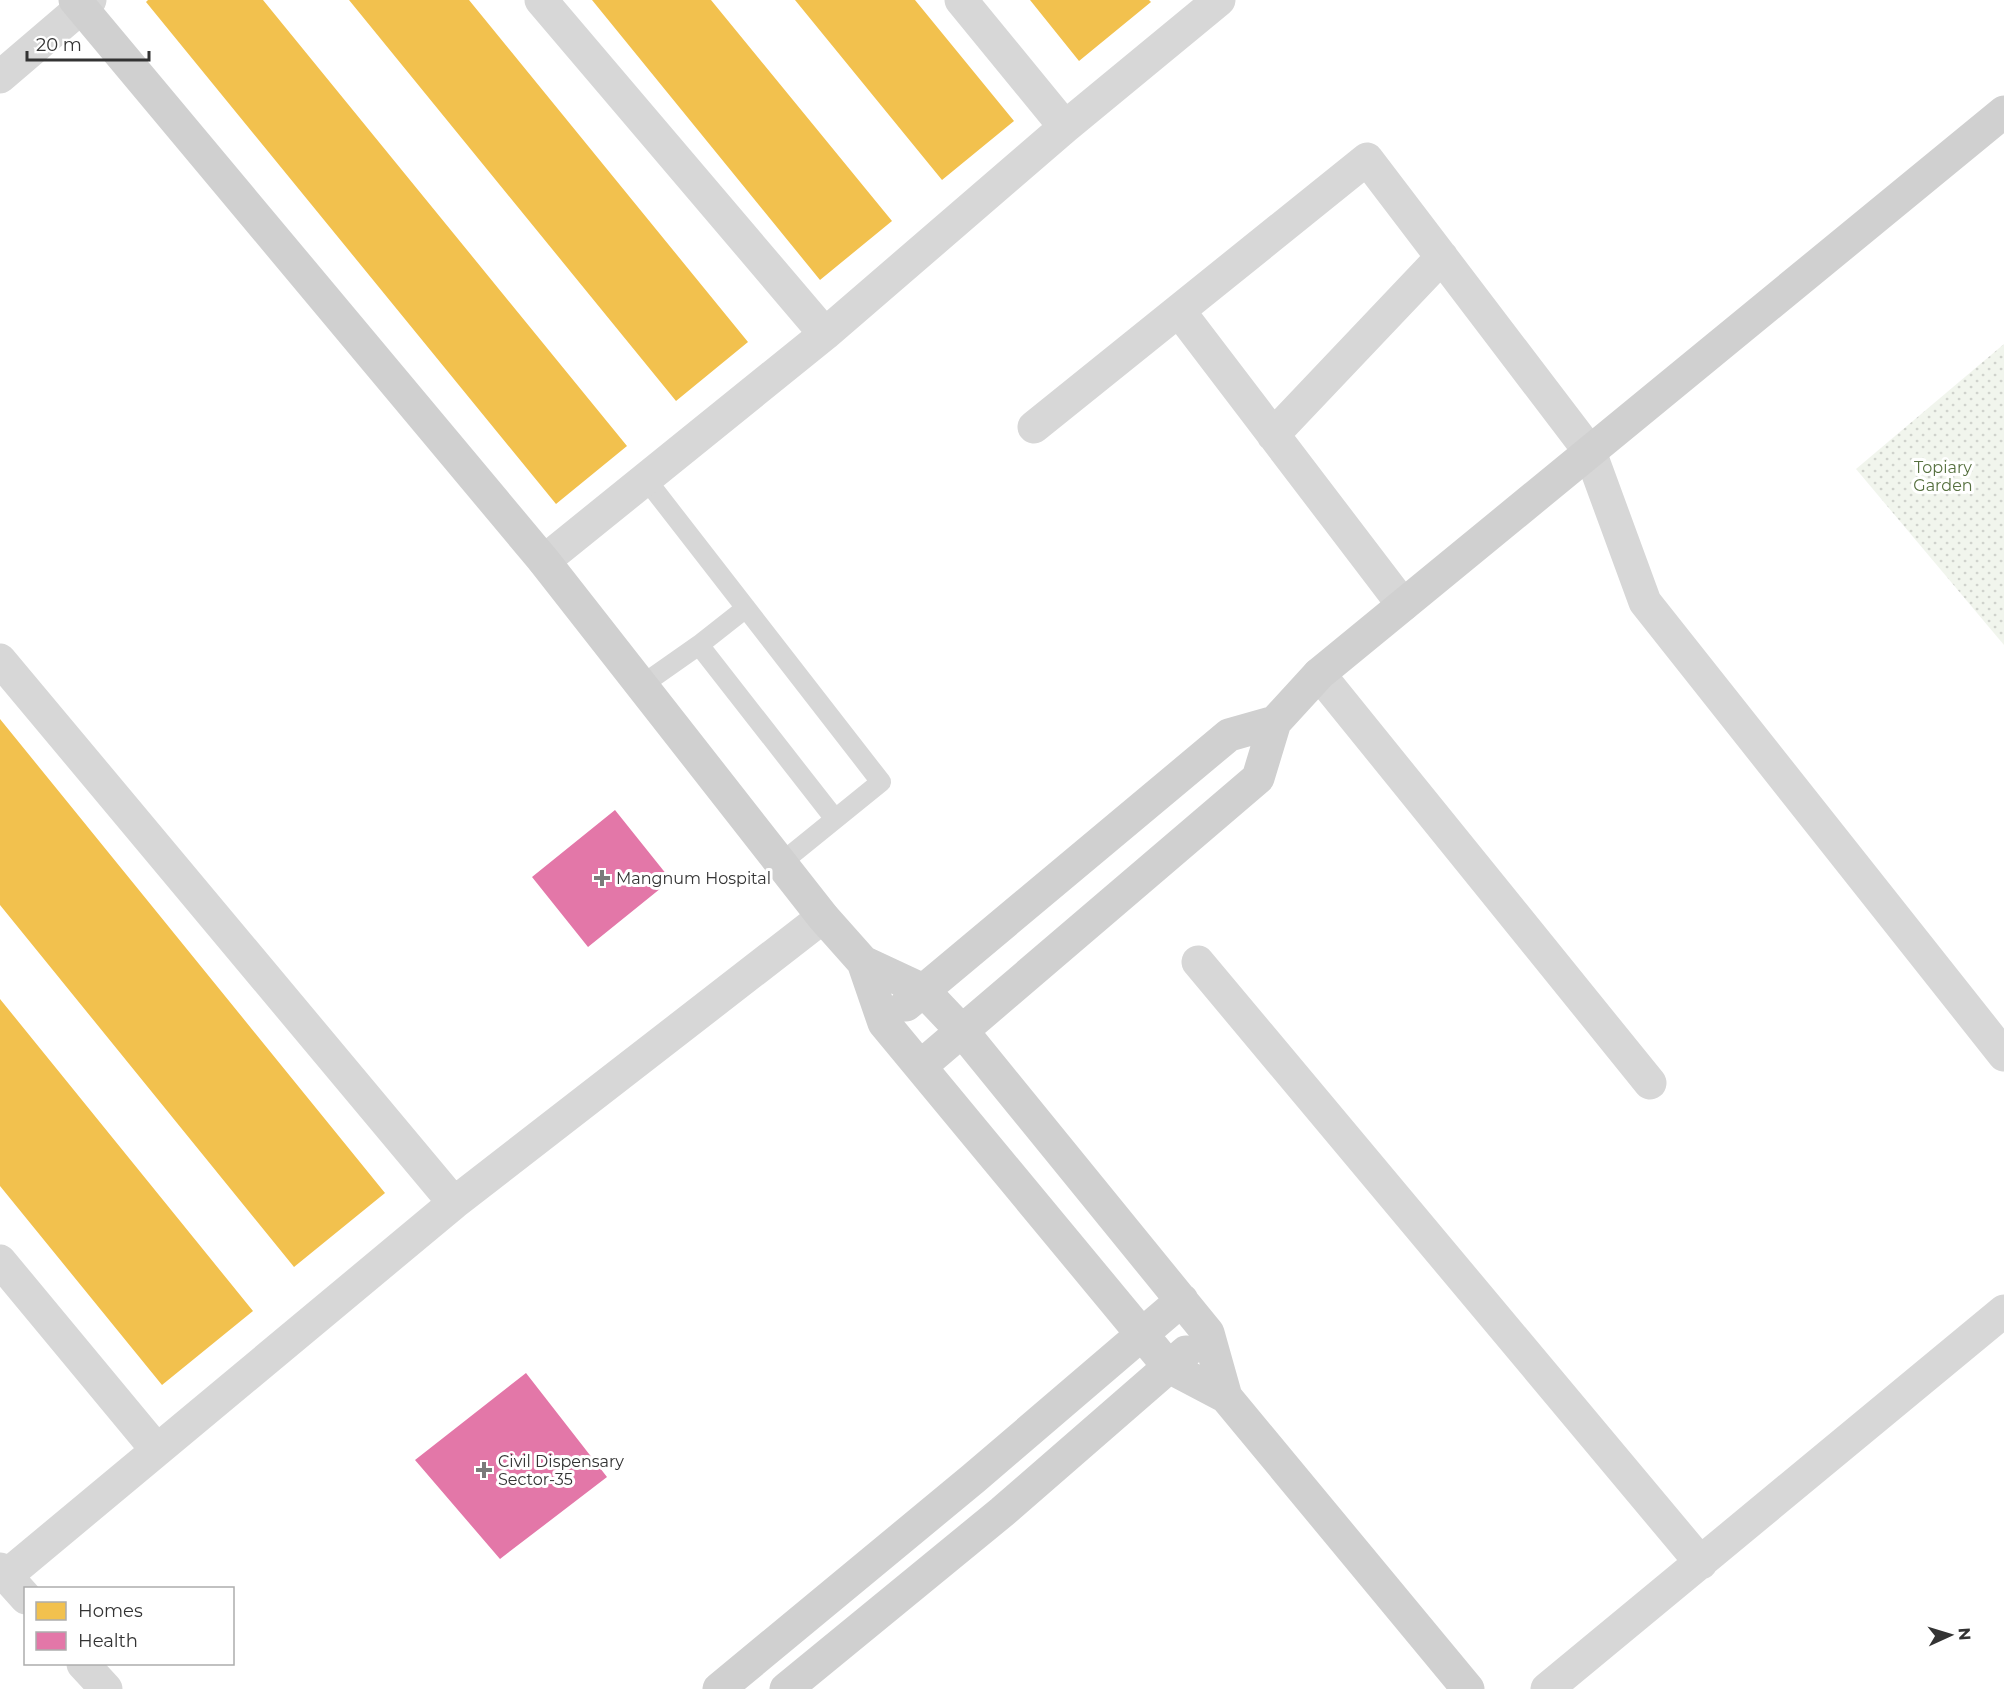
<svg xmlns="http://www.w3.org/2000/svg" width="2004" height="1689" font-family="Montserrat,sans-serif">
<style>
.park{fill:url(#park-dots)}
.homes{fill:#f2c14e}
.health{fill:#e377a8}
.lines{fill:none;stroke-linecap:round;stroke-linejoin:round}
.lane{stroke:#d7d7d7;stroke-width:20}
.street{stroke:#d7d7d7;stroke-width:33}
.secondary{stroke:#d0d0d0;stroke-width:33}
.poi-dot{fill:#7a7a7a;stroke:#fff;stroke-width:2}
.labels{text-anchor:middle;dominant-baseline:central;stroke-width:6;stroke-linejoin:round;paint-order:stroke}
.park-label{font-size:16px;fill:#56703f;stroke:#fff}
.poi-label{font-size:16px;fill:#333;stroke:#fff;text-anchor:start}
</style>
<defs>
<pattern id="park-dots" width="8" height="8" patternUnits="userSpaceOnUse" patternTransform="scale(1.5)"><rect width="8" height="8" fill="#f1f5ed"/><path d="M2 2h.1M6 6h.1" fill="none" stroke="#cfd2cc" stroke-width="1.8" stroke-linecap="round"/></pattern>
</defs>
<rect width="100%" height="100%" fill="#fff"/>
<path class="park" d="M 2004,344 L 2004,645 L 1856,469 Z"/>
<path class="homes" d="M 148,0 L 263,0 L 627,446 L 556,504 L 146,2 Z
M 349,0 L 469,0 L 748,342 L 676,401 Z
M 592,0 L 711,0 L 892,221 L 820,280 Z
M 795,0 L 915,0 L 1014,121 L 942,180 Z
M 1030,0 L 1149,0 L 1151,2 L 1079,61 Z
M 0,719 L 385,1193 L 294,1267 L 0,905 Z
M 0,999 L 253,1311 L 162,1385 L 0,1186 Z"/>
<path class="health" d="M 615,810 L 671,880 L 588,947 L 532,877 Z
M 526,1373 L 607,1477 L 500,1559 L 415,1460 Z"/>
<g class="lines">
<path class="lane" d="M 645,478 L 881,782 L 781,863
M 699,645 L 835,819
M 642,685 L 699,645 L 746,608"/>
<path class="street" d="M 541,0 L 825,334
M 961,0 L 1065,127
M 0,77 L 90,0
M 1179,311 L 1403,605
M 1034,427 L 1367,159 L 1590,452 L 1645,602 L 2004,1055
M 1273,435 L 1442,257
M 544,561 L 825,334 L 1065,127 L 1219,0
M 0,660 L 454,1203 L 6,1576
M 1319,674 L 1650,1083
M 1198,962 L 1701,1563
M 454,1203 L 823,917
M 0,1261 L 156,1449
M 0,1569 L 26,1598
M 83,1664 L 106,1689
M 1547,1689 L 2004,1311"/>
<path class="secondary" d="M 75,0 L 544,561 L 823,917 L 863,962 L 884,1023 L 1169,1367 L 1226,1397 L 1468,1689
M 863,962 L 923,990 L 963,1032 L 1208,1333 L 1226,1397
M 906,1005 L 1229,735 L 1275,722
M 921,1066 L 1258,778 L 1275,722 L 1319,674 L 2004,112
M 719,1689 L 974,1478 L 1182,1300
M 786,1689 L 1002,1512 L 1186,1352"/>
</g>
<g class="poi-dot">
<path d="M599 869h6v6h6v6h-6v6h-6v-6h-6v-6h6z"/>
<path d="M481 1461h6v6h6v6h-6v6h-6v-6h-6v-6h6z"/>
</g>
<g class="labels">
<g class="park-label">
<text x="1943" y="467">Topiary<tspan x="1943" dy="18">Garden</tspan></text>
</g>
<g class="poi-label">
<text x="616" y="878">Mangnum Hospital</text>
<text x="498" y="1461">Civil Dispensary<tspan x="498" dy="18">Sector-35</tspan></text>
</g>
</g>
<rect x="24" y="1587" width="210" height="78" fill="#ffffff" stroke="#adadad" stroke-width="1.5"/>
<rect x="36" y="1602" width="30" height="18" fill="#f2c14e" stroke="#adadad" stroke-width="1.5"/>
<text x="78" y="1617" font-size="18" fill="#333333">Homes</text>
<rect x="36" y="1632" width="30" height="18" fill="#e377a8" stroke="#adadad" stroke-width="1.5"/>
<text x="78" y="1647" font-size="18" fill="#333333">Health</text>
<g transform="translate(1950 1635) rotate(86)" stroke="#ffffff" stroke-width="4.5" paint-order="stroke">
<path d="M0-4.5L10 22L0 15L-10 22Z" fill="#333333"/>
<text y="-9" font-size="16" font-weight="bold" text-anchor="middle" fill="#333333">N</text>
</g>
<path d="M27 51v9h122v-9" fill="none" stroke="#333333" stroke-width="3"/>
<text x="36" y="51" font-size="18" fill="#333333" stroke="#ffffff" stroke-width="4.5" paint-order="stroke">20 m</text>
</svg>
